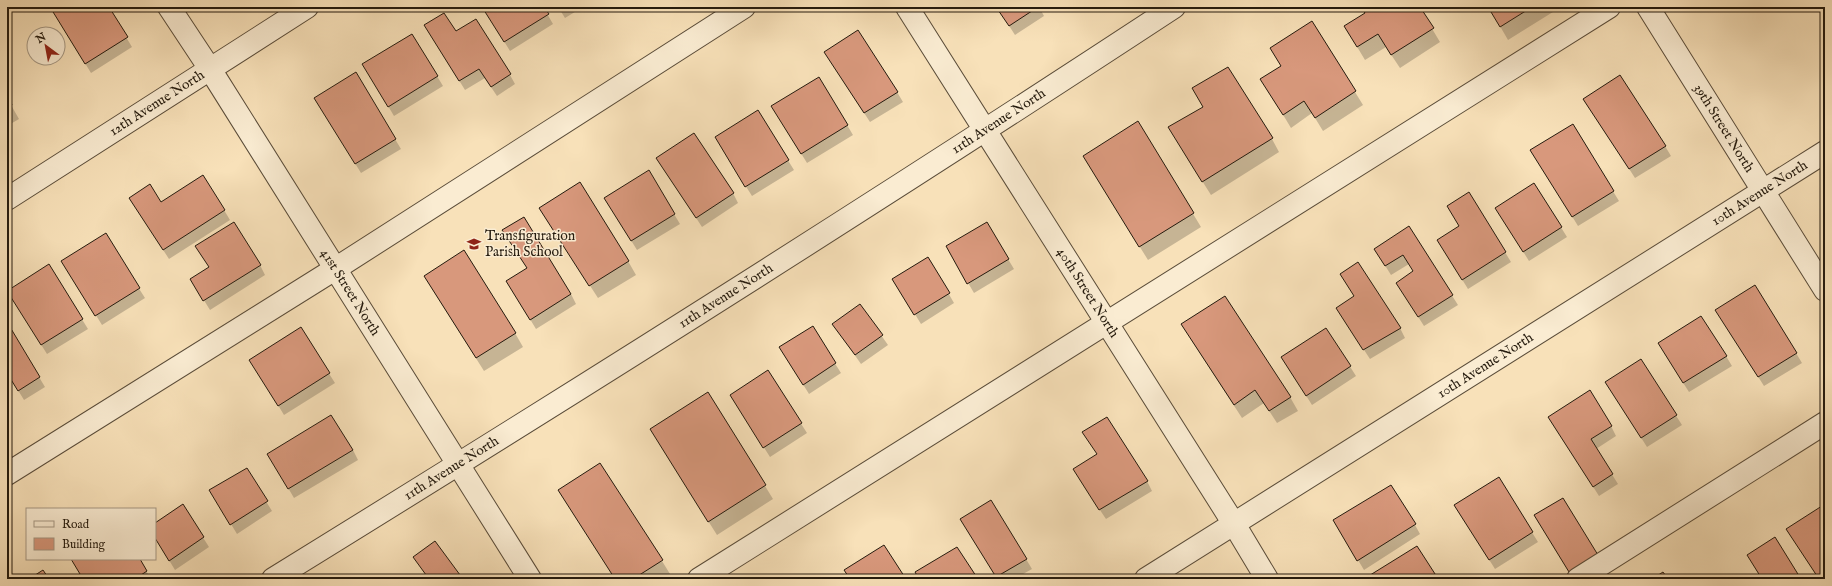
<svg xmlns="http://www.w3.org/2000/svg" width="1832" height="586" font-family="'IM FELL English',serif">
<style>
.shadow{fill:#0003}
.building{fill:#d8987c;stroke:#251b0e}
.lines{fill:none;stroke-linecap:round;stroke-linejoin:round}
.minor-casing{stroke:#5a4c39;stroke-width:24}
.minor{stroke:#faecd2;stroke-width:22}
.labels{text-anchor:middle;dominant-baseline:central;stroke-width:3;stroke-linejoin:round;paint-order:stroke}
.street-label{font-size:14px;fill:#251b0e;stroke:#faecd2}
.poi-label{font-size:14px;fill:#251b0e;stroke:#faecd2;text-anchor:start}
</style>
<rect width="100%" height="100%" fill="#f8e1b9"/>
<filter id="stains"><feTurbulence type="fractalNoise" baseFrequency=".005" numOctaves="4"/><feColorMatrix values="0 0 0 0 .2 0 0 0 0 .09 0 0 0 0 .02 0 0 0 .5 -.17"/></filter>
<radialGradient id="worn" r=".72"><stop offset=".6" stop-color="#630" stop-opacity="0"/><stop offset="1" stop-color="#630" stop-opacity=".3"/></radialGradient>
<path class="shadow" d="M 51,7 L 108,7 L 132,47 L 91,73 Z
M 483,7 L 543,7 L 553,24 L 510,51 Z
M 564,7 L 583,7 L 565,18 L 560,10 Z
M 997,7 L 1039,7 L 1044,16 L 1015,35 Z
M 1362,7 L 1419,7 L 1440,42 L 1400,68 L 1386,47 L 1365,60 L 1353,40 L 1366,14 Z
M 1489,7 L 1561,7 L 1508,40 Z
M 456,33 L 510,75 L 515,84 L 497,96 L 485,78 L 465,90 L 431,35 Z
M 412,35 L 443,86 L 394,116 L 369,74 Z
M 831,62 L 897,92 L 903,102 L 870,122 Z
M 819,78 L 853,135 L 807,163 L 778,116 Z
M 1355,92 L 1363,105 L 1323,131 L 1312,113 L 1291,128 L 1270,93 Z
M 7,98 L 19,119 L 7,126 Z
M 321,108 L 395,139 L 401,149 L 361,173 Z
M 1590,108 L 1665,146 L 1671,156 L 1635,178 Z
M 758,112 L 794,170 L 752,196 L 721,147 Z
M 1138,123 L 1201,227 L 1148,260 L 1092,170 Z
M 1572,125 L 1619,201 L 1578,226 L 1537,159 Z
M 1272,139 L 1279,152 L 1211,195 L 1177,141 Z
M 663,167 L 733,193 L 738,203 L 702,227 Z
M 1534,184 L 1567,237 L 1529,261 L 1502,218 Z
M 1469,193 L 1511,262 L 1468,289 L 1444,250 L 1460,226 Z
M 161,203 L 224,210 L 230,220 L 169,259 L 136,208 Z
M 611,208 L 674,214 L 680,224 L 637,250 Z
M 548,221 L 628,261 L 636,275 L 598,298 Z
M 987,224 L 1014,269 L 974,293 L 947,247 Z
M 1409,228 L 1458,305 L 1424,326 L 1403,293 L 1414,272 L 1409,264 L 1391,275 L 1381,259 Z
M 105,235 L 145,298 L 102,325 L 68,270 Z
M 928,258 L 954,303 L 921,324 L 899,288 Z
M 260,265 L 265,275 L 210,310 L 197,289 Z
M 49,266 L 88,329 L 47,354 L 8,292 Z
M 433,290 L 515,333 L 523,347 L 484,371 Z
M 513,291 L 571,294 L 576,304 L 536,329 Z
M 860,305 L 888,345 L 861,364 L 833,324 Z
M 1343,318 L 1400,328 L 1405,338 L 1370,359 Z
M 1722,320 L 1796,353 L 1802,363 L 1764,386 Z
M 7,324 L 45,387 L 24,400 L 7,372 Z
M 812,327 L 841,373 L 809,394 L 786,357 Z
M 300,328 L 335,383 L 284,415 L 256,369 Z
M 1326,329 L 1356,376 L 1312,405 L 1288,367 Z
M 1190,338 L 1290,397 L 1298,411 L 1277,423 L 1264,403 L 1242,418 Z
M 1664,353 L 1726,356 L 1732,366 L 1689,392 Z
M 1641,361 L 1682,425 L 1647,447 L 1612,392 Z
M 768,372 L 807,433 L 770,457 L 731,396 Z
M 708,393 L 773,499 L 717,535 L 659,443 Z
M 1611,426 L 1616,436 L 1596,449 L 1618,484 L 1599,496 L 1555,427 Z
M 353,450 L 358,460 L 294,498 L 274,464 Z
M 1097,454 L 1147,481 L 1152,491 L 1106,519 L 1079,479 Z
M 246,469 L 272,511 L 237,534 L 211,491 Z
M 1498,478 L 1538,542 L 1495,569 L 1461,515 Z
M 1825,505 L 1825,579 L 1819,579 L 1793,539 Z
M 183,506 L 209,547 L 175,570 L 155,537 L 155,524 Z
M 1415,525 L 1420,534 L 1364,570 L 1340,530 Z
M 967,528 L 1026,559 L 1032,569 L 1014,579 L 998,579 Z
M 71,559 L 139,559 L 151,579 L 84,579 Z
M 662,561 L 670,574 L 662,579 L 615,579 Z"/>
<path class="building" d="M 50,7 L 109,7 L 128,37 L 85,64 Z
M 482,7 L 544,7 L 549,14 L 504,42 Z
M 996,7 L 1038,7 L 1009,26 Z
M 1361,7 L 1420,7 L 1434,28 L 1391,55 L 1378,34 L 1357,47 L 1344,26 L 1365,13 Z
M 1488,7 L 1532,7 L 1500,27 Z
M 444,13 L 456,31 L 476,19 L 511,74 L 491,87 L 479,69 L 459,81 L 424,25 Z
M 1312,21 L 1356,91 L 1315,118 L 1304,101 L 1283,115 L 1260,79 L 1281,66 L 1270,48 Z
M 858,30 L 898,92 L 864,113 L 824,52 Z
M 412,34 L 438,76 L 388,107 L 362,64 Z
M 1228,67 L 1273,138 L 1202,182 L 1168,127 L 1203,107 L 1192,88 Z
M 356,72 L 396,139 L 355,164 L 314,98 Z
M 1620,75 L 1666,146 L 1629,169 L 1583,99 Z
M 819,77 L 848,125 L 801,154 L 771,106 Z
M 7,96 L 12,105 L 7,108 Z
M 758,110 L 789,160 L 745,187 L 715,137 Z
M 1138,121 L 1194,213 L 1139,247 L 1083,156 Z
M 1573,124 L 1614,191 L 1572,217 L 1530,150 Z
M 694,133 L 734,193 L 696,218 L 656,158 Z
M 649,170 L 675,214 L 631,241 L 604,198 Z
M 203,175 L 225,210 L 163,250 L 129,198 L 150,184 L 161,202 Z
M 580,182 L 629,261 L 589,286 L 539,208 Z
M 1534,183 L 1562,227 L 1523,252 L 1495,208 Z
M 1469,192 L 1506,252 L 1462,280 L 1437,240 L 1459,226 L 1447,206 Z
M 524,217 L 571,294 L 530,320 L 506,281 L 527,268 L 502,230 Z
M 234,222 L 261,265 L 203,301 L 190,279 L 209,267 L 195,246 Z
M 987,222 L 1009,259 L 967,284 L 946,246 Z
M 1409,226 L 1453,295 L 1418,317 L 1396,283 L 1413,271 L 1403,255 L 1385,266 L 1374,249 Z
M 106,233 L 140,288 L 95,316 L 61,261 Z
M 464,250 L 516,333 L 476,358 L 424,276 Z
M 928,257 L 950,293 L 914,315 L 892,279 Z
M 1358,262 L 1401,328 L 1363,350 L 1336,308 L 1354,296 L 1340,274 Z
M 49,264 L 83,319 L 41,345 L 7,291 Z
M 1755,285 L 1797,353 L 1758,377 L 1715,310 Z
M 1225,296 L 1291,397 L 1269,411 L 1255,390 L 1234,405 L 1181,324 Z
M 860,304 L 883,335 L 855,355 L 832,324 Z
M 1701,316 L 1727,356 L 1683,383 L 1658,343 Z
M 7,322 L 40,377 L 18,391 L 7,373 Z
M 813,326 L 836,363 L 803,385 L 779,347 Z
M 301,327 L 330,373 L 278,406 L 249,360 Z
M 1326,328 L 1351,366 L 1306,396 L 1281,357 Z
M 1641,359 L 1677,415 L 1641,438 L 1605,382 Z
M 768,370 L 802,423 L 763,448 L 730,395 Z
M 1590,390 L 1612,426 L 1591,439 L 1613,474 L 1593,487 L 1548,417 Z
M 708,392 L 766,485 L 708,522 L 650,429 Z
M 331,415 L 353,450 L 288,489 L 267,454 Z
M 1107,417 L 1148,481 L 1099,510 L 1073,469 L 1097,454 L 1082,432 Z
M 600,463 L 663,560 L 633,579 L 615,579 L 558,490 Z
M 247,468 L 268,501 L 230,525 L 209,490 Z
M 1499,477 L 1533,532 L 1489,560 L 1454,505 Z
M 1391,485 L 1416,524 L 1357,561 L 1333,520 Z
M 1563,498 L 1598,555 L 1569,572 L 1534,515 Z
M 991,500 L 1027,559 L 996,577 L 960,519 Z
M 183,504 L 204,537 L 169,561 L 155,538 L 155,523 Z
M 1825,504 L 1825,576 L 1819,579 L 1786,529 Z
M 1775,537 L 1801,579 L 1762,579 L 1747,555 Z
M 435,541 L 463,579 L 429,579 L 413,557 Z
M 884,545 L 906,579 L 850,579 L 844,570 Z
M 1417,546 L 1437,577 L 1433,579 L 1368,579 L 1367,577 Z
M 957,547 L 978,579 L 919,579 L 915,572 Z
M 71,559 L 140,559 L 147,571 L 135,579 L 83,579 Z
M 43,570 L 49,579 L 29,579 Z
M 1663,572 L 1668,579 L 1652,579 Z
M 1731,575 L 1734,579 L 1724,579 Z"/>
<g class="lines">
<defs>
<g id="minor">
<path id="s1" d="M 169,7 L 210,69 L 530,579"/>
<path id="s2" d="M 907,7 L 1234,524 L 1267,579"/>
<path id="s3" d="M 1648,7 L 1825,290"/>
<path id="s4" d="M 7,199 L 307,7"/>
<path d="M 7,474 L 335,269 L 744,7"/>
<path id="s5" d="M 273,579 C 576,392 877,202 1174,7"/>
<path d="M 699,579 L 1609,7"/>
<path id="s6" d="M 1146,579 L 1825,152"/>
<path d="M 1578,579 L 1825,423"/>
</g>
</defs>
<use href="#minor" class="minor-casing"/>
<use href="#minor" class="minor"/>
</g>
<defs>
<symbol id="school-bare" viewBox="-9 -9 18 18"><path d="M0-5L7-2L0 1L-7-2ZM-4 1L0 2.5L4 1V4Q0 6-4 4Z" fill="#8f2418" stroke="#faecd2" stroke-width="2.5" paint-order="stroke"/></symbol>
</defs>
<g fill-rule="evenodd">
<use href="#school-bare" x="464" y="234" width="20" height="20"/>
</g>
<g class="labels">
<g class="street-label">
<text stroke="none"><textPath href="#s4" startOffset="178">12th Avenue North</textPath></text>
<text stroke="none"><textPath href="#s5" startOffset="858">11th Avenue North</textPath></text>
<text stroke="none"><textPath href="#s3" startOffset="143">39th Street North</textPath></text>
<text stroke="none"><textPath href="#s6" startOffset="725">10th Avenue North</textPath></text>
<text stroke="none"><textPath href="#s1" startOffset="338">41st Street North</textPath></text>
<text stroke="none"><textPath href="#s2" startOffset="338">40th Street North</textPath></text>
<text stroke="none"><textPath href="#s5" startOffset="534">11th Avenue North</textPath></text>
<text stroke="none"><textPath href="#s6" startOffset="401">10th Avenue North</textPath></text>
<text stroke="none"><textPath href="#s5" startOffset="210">11th Avenue North</textPath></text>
</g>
<g class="poi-label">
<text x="485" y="236">Transfiguration<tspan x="485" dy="16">Parish School</tspan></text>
</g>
</g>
<rect width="1832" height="586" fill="none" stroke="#f8e1b9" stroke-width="24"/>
<rect x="8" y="8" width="1816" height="570" fill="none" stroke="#251b0e" stroke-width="2"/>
<rect x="12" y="12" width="1808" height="562" fill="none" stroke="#251b0e"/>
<rect x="26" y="508" width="130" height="52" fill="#faecd2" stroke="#a59884"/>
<rect x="34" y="521" width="20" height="6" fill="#faecd2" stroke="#a59884"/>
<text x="62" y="528" font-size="12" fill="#251b0e">Road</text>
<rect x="34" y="538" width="20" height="12" fill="#d8987c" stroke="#a59884"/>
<text x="62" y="548" font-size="12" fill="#251b0e">Building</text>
<g transform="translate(46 46) rotate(328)"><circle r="19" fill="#faecd2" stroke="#a59884"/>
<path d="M0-3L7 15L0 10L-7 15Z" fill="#8f2418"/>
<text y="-6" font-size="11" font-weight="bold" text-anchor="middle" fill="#251b0e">N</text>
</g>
<rect width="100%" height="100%" filter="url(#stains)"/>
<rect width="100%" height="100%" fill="url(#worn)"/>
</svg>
